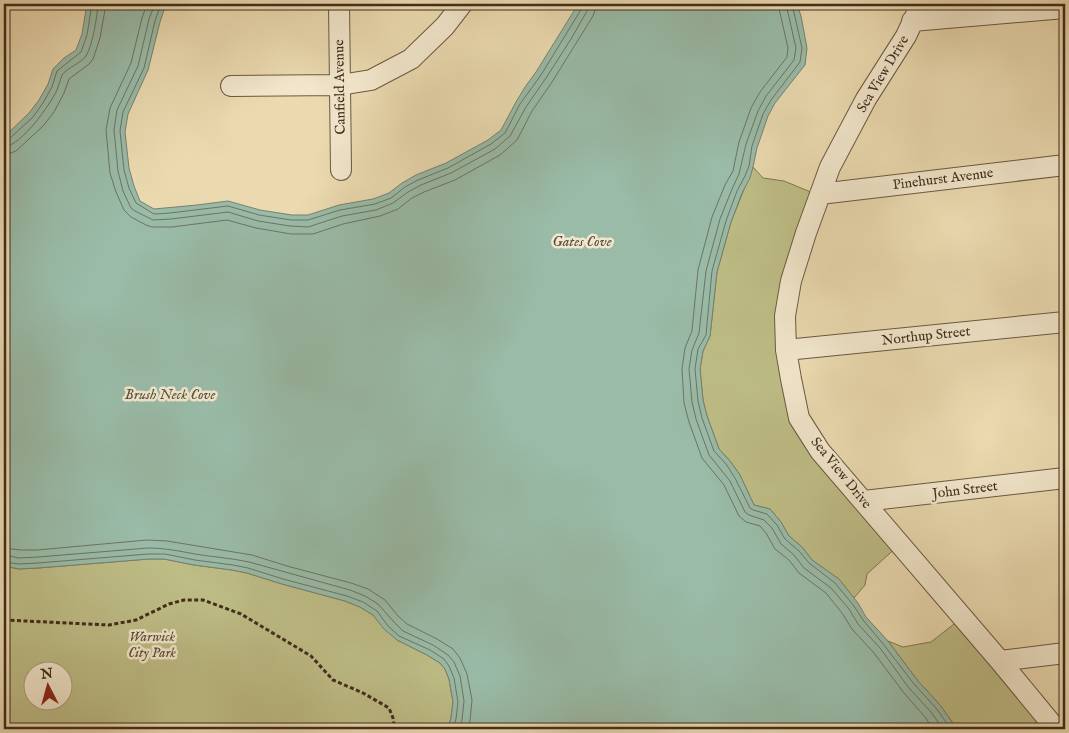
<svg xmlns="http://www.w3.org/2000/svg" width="1069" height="733" font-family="'IM FELL English',serif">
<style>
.green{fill:#bebd86;stroke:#807552;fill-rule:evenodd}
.water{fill:#99bba8;stroke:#768271}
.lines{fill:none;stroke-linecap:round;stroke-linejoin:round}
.shore{stroke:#6d7463;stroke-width:1}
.street-casing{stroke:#6c5842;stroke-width:22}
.path{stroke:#412d1e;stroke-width:3;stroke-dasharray:4 2.5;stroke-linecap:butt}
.street{stroke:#f2e7cc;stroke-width:20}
.labels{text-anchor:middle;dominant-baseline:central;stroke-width:5;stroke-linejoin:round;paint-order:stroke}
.street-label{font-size:14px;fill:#412d1e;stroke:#f2e7cc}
.park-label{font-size:14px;font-style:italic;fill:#5a4a33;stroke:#f2e7cc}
.water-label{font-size:15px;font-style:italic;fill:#575040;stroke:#f2e7cc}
</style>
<rect width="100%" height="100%" fill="#ebdab0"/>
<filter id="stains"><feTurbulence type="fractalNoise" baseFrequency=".004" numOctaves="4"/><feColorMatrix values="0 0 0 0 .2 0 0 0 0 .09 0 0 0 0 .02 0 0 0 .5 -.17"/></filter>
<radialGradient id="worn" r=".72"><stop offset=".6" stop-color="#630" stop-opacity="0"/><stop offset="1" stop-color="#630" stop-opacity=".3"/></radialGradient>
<path class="green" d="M 753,167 L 763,178 L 784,181 L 818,195 L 792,277 L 799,415 L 899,545 L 867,574 L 865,585 L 854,598 L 839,579 L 812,560 L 802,547 L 789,536 L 781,522 L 770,509 L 754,505 L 740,475 L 730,461 L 719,449 L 707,416 L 703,400 L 700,369 L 703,351 L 710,336 L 717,272 L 731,222 Z
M 149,559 L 164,559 L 194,565 L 232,570 L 247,573 L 282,584 L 345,601 L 360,607 L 373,615 L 397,640 L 427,655 L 440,663 L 445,669 L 449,679 L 453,702 L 451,718 L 448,729 L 4,729 L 4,566 L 19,569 L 38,568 ZM 32,670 L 62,670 L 62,700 L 32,700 Z
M 963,617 L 1057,729 L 957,729 L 940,705 L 918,681 L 888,641 L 903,647 L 931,642 Z"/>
<path class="water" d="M 87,4 L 166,4 L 160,22 L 148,70 L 128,114 L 125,132 L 129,168 L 134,186 L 140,201 L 154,209 L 197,205 L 228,201 L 260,210 L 292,215 L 308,215 L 339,205 L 373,199 L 389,193 L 402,183 L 416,175 L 446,163 L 488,140 L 501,130 L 516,102 L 525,87 L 536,72 L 577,6 L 579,4 L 797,4 L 801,16 L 807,48 L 805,65 L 775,103 L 768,116 L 757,148 L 753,167 L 750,178 L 742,193 L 731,222 L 717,272 L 710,336 L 703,351 L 700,369 L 703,400 L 707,416 L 719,449 L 730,461 L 740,475 L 754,505 L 770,509 L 781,522 L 789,536 L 802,547 L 812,560 L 839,579 L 858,603 L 866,617 L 888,641 L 918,681 L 940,705 L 957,729 L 448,729 L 451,718 L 453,702 L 449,679 L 445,669 L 440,663 L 427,655 L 397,640 L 384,629 L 373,615 L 360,607 L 345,601 L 282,584 L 247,573 L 232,570 L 194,565 L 164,559 L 149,559 L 38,568 L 19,569 L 4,566 L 4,137 L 29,113 L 39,100 L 48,84 L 53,69 L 64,58 L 76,50 L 82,34 Z"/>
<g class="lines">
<path class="shore" d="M 147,4 L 142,18 L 131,63 L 110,108 L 106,130 L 110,173 L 116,192 L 124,210 L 131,217 L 146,225 L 152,227 L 172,227 L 227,220 L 256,228 L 291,234 L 313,234 L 343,224 L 380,216 L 398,209 L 412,198 L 424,192 L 455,180 L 500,155 L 517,140 L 532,111 L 552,82 L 593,16 L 595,10 L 596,4
M 155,4 L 149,19 L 138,66 L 117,110 L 114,130 L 118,171 L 123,191 L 131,208 L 135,211 L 153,220 L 171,219 L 228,212 L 258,221 L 290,226 L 308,227 L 342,216 L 376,210 L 393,203 L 408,192 L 421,185 L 451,173 L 495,149 L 510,136 L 526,107 L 546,78 L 571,39 L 587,11 L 589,4
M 161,4 L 155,21 L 144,68 L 123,112 L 120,131 L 124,170 L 129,188 L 136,203 L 154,214 L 170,213 L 228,206 L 259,215 L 291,220 L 308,220 L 340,210 L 375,204 L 391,198 L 405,187 L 418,180 L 448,168 L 491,144 L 505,133 L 520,104 L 541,75 L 582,8 L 582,4
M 778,4 L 788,48 L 787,57 L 760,92 L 751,108 L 739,142 L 733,171 L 725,185 L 712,217 L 698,270 L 692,331 L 685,348 L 682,369 L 684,403 L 689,422 L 702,458 L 724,485 L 739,516 L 746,522 L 760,526 L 766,533 L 775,549 L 789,560 L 799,573 L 826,593 L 842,613 L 852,629 L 874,653 L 904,693 L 925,717 L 933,729
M 786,4 L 796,48 L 794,60 L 766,96 L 758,111 L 746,144 L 739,174 L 732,189 L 720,219 L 706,271 L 699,333 L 692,350 L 689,369 L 692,402 L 696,419 L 709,455 L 730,481 L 745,512 L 749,515 L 764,520 L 772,528 L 781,544 L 794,555 L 804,568 L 831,588 L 849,609 L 858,624 L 880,648 L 909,688 L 931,712 L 943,729
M 792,4 L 802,48 L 800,62 L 771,100 L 763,114 L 752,146 L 749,166 L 745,176 L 737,191 L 726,221 L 712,271 L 706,335 L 698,349 L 695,369 L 698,401 L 702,418 L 714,451 L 726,464 L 735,478 L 750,508 L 753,510 L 767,514 L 777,525 L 785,539 L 799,551 L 809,563 L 835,583 L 854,606 L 863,620 L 884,645 L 914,684 L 936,708 L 951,729
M 4,141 L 9,139 L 33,117 L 43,103 L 52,87 L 57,71 L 81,52 L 87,35 L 92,4
M 4,147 C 21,146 50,105 57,90 C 59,85 60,80 62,75 C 68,67 80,64 86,56 C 93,44 97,17 98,4
M 4,154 L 11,153 L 16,151 L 43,126 L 54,112 L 64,93 L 69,79 L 89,64 L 93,59 L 100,38 L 106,4
M 4,548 L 20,550 L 37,550 L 147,540 L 167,541 L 252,555 L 287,566 L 351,583 L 368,589 L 385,600 L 398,616 L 407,624 L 437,639 L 453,649 L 460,658 L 467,674 L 472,700 L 470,721 L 467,729
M 4,555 L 19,558 L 38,557 L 148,548 C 164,548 179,551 195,554 C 213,557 231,558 249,562 L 350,590 L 365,596 L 378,604 L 393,621 L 403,631 L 433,645 L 448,655 L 454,662 L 460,676 L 464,701 L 462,720 L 460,729
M 4,562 L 19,564 L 38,563 L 148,554 L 165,554 L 195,560 L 233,565 L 248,568 L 283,579 L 347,596 L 363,602 L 377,611 L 388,626 L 399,636 L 430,650 L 444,659 L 449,666 L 454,678 L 458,702 L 456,719 L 453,729"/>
<defs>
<path id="street" d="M 339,4 L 341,170
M 921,4 L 906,36 L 866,99 L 830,167 L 806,233 L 791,281 L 785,316 L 786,350 L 791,379 L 799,418 L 820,451 L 1000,661 L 1056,729
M 912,21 L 1065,8
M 231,86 L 340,85 L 371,80 L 411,59 L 445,26 L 462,4
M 820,194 L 1065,165
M 786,350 L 1065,322
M 864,501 L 1065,478
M 1000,661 L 1065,653"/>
</defs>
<use href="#street" class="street-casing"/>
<path class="path" d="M 4,620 L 109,625 L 136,620 L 169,604 L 184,600 L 203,600 L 241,614 L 311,656 L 333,680 L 363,693 L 389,708 L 393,718 L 394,725 L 391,729"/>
<use href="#street" class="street"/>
</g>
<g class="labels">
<g class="street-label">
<text transform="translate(883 74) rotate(-59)">Sea View Drive</text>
<text transform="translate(340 87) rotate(-91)">Canfield Avenue</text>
<text transform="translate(943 179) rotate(-7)">Pinehurst Avenue</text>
<text transform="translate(926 336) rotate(-6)">Northup Street</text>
<text transform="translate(841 473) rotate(51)">Sea View Drive</text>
<text transform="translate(965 490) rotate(-7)">John Street</text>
</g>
<g class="park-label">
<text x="152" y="637">Warwick<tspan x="152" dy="16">City Park</tspan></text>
</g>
<g class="water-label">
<text x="582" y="241">Gates Cove</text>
<text x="170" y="394">Brush Neck Cove</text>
</g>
</g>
<rect width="1069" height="733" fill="none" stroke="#ebdab0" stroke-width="20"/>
<rect x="5" y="5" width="1059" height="723" fill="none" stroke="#412d1e" stroke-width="2.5"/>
<rect x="10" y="10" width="1049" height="713" fill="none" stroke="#412d1e"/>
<g transform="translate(48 686) rotate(354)"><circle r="24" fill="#f2e7cc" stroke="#ab9d86"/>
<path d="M0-4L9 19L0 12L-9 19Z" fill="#8f2418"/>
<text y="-8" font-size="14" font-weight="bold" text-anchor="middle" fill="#412d1e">N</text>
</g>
<rect width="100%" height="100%" filter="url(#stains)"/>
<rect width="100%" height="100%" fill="url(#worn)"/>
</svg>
